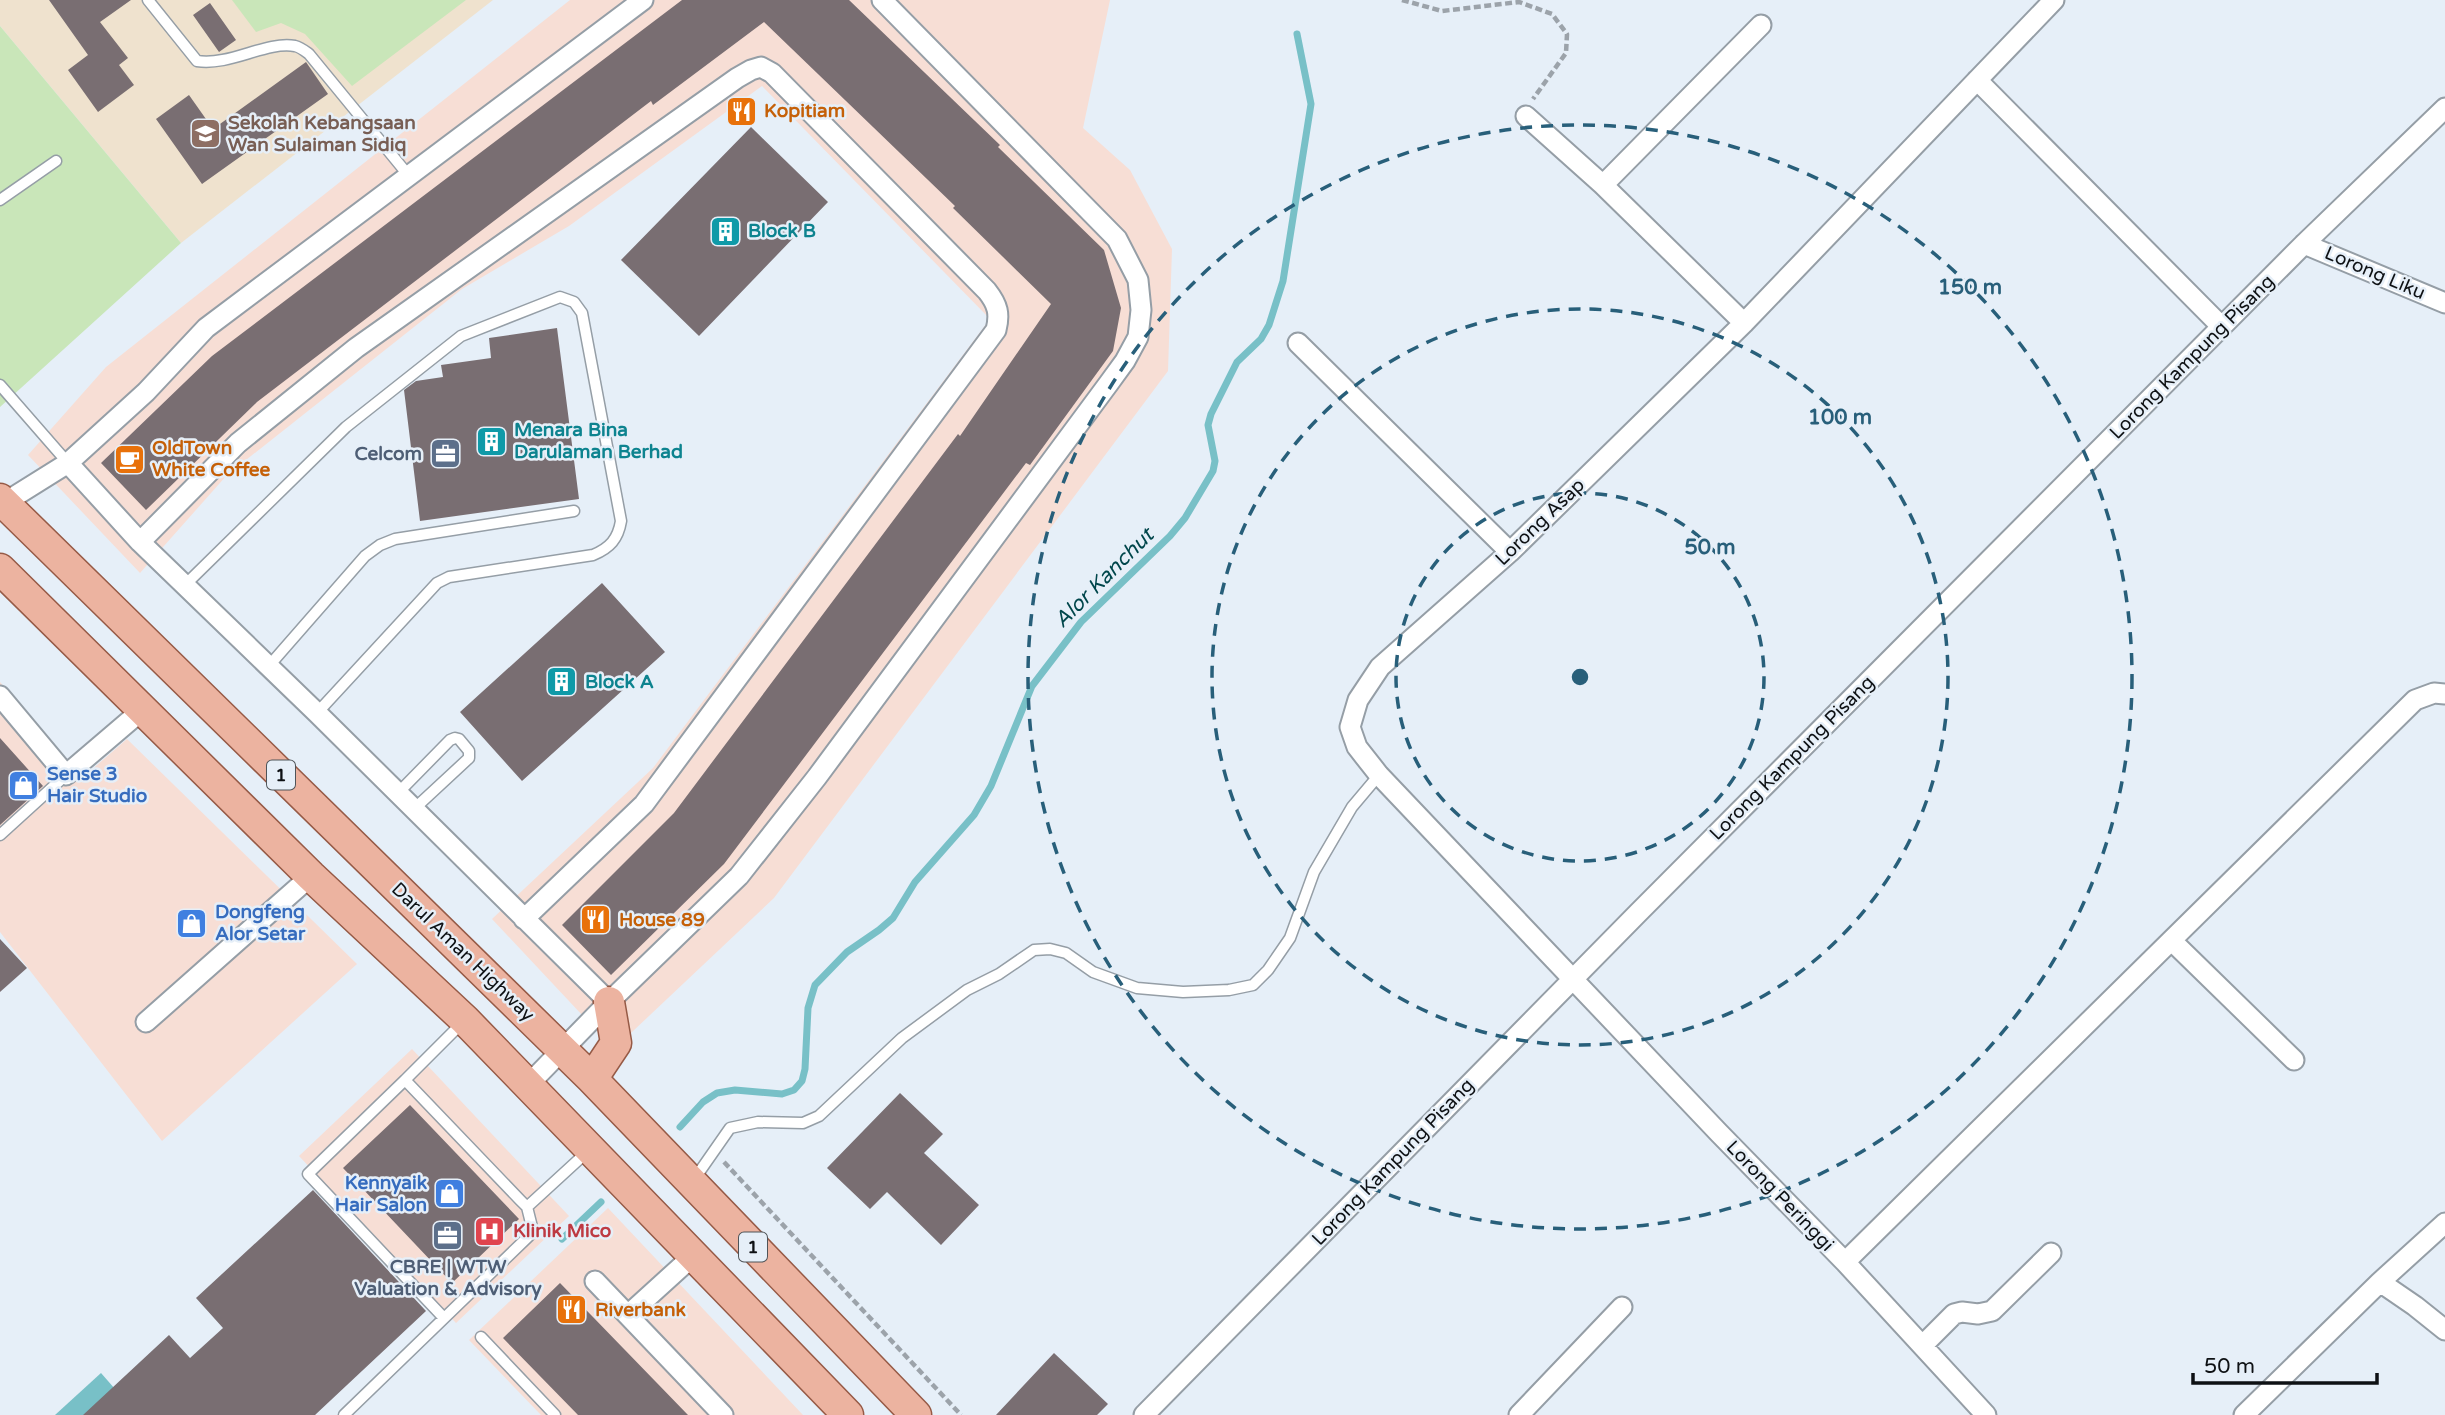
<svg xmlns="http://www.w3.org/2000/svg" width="2445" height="1415" font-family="'Varela Round',sans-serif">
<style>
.commercial{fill:#f7ded5}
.education{fill:#efe2ce}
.green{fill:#c9e6b9}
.water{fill:#78c0c7}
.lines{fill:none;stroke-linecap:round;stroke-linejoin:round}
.stream{stroke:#78c0c7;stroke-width:7}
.building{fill:#796e72}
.lane-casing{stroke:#959ea6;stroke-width:13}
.street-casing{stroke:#959ea6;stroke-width:23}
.primary-casing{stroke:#965a46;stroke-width:33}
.path{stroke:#9ca3aa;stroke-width:4.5;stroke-dasharray:7 3.5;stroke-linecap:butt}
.lane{stroke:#fff;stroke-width:10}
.street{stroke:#fff;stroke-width:19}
.primary{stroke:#ecb3a0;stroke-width:30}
.ring{fill:none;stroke:#285f7a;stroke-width:3.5;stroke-dasharray:12 9}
.labels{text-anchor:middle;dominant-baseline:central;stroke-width:5;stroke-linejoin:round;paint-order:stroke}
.shield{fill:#e6eff8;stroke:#4f5458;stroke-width:2}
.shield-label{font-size:18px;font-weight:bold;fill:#0e1114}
.food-label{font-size:19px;font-weight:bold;fill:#c56008;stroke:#e6eff8;text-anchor:start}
.education-label{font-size:19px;font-weight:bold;fill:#785e54;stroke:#e6eff8;text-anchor:start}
.culture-label{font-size:19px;font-weight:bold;fill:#0d838f;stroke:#e6eff8;text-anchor:start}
.street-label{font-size:19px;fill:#0e1114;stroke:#e6eff8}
.service-label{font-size:19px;font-weight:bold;fill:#4e5e75;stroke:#e6eff8;text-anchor:end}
.shop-label{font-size:19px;font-weight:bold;fill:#366cbe;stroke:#e6eff8;text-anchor:start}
.health-label{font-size:19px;font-weight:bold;fill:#be3a42;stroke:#e6eff8;text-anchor:start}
.water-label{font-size:21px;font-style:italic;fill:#00464b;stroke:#e6eff8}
.centre{fill:#285f7a;stroke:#e6eff8;stroke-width:3.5}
.ring-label{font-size:21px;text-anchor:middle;font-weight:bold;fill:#285f7a;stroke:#e6eff8;stroke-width:5;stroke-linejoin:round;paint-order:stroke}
</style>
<rect width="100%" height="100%" fill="#e6eff8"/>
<path class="commercial" d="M 570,0 L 1110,0 L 1083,128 L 1130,170 L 1172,249 L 1168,371 L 774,898 L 614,1049 L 492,919 L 653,768 L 990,319 L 762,86 L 569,226 L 462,289 L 227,475 L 140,573 L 28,455 L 106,367 Z
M 0,682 L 82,778 L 127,739 L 357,964 L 162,1141 L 0,932 Z
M 412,1049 L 569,1216 L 456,1323 L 299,1156 Z
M 608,1208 L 803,1415 L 541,1415 L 469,1340 Z"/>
<path class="education" d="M 0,0 L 493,0 L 181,243 L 0,26 Z"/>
<path class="green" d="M 232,0 L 466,0 L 352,86 L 305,34 L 281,23 L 256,32 Z
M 0,26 L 181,243 L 0,407 Z"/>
<path class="water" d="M 101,1373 L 122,1397 L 102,1415 L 55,1415 Z"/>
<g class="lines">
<path class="stream" d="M 680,1127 L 703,1102 L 717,1093 L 735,1090 L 782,1094 L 794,1090 L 802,1081 L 805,1069 L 808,1008 L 815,985 L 847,952 L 879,930 L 893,918 L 915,882 L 974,815 L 991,786 L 1032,686 L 1081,622 L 1170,536 L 1185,518 L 1213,471 L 1215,461 L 1208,425 L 1211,414 L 1237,362 L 1261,339 L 1269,325 L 1283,281 L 1311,104 L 1297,34
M 562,1239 L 601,1202"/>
</g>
<path class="building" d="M 49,0 L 131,0 L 100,22 L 128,58 L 119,65 L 134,85 L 98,112 L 68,70 L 88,55 Z
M 682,0 L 849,0 L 1000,145 L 998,147 L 1104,250 L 1121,308 L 1113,351 L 1030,465 L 1026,463 L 724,864 L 611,975 L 562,925 L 674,813 L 958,434 L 960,436 L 1051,304 L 953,208 L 955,206 L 764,22 L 653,105 L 651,101 L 257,402 L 146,510 L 101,463 L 212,356 Z
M 210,3 L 236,40 L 219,52 L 193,15 Z
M 306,62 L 328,94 L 202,184 L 156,119 L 189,95 L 213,129 Z
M 751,127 L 828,202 L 699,336 L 621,260 Z
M 557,328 L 579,499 L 420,521 L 404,390 L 416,381 L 443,377 L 441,365 L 491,358 L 489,338 Z
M 602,583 L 665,652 L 522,781 L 460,712 Z
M 0,738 L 43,786 L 0,825 Z
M 0,939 L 27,968 L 0,992 Z
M 900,1093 L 943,1134 L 924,1153 L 979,1205 L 941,1245 L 887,1192 L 870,1209 L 827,1168 Z
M 410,1105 L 519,1219 L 452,1283 L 343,1168 Z
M 313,1190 L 426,1311 L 315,1415 L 83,1415 L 169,1335 L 190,1358 L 223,1328 L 196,1298 Z
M 560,1283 L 688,1415 L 578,1415 L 503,1338 Z
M 1054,1353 L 1108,1404 L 1097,1415 L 996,1415 Z"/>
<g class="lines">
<defs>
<path id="lane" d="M 148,0 L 197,61 C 231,66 265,41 295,46 C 300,47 305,51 309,54 L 409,176
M 0,200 L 56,161
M 0,385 L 68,463
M 185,585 L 346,427 L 461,336 L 560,297 L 574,302 L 582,313 L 621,521 C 618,539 610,548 593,555 L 449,577 L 437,583 L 317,713
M 268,667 L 365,556 L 380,545 L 395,539 L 574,511
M 397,794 L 450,740 L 455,738 L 459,739 L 469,751 L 469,758 L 414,809
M 0,835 L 66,775
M 462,1023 L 405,1080 L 520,1200 L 527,1207 L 587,1152
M 405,1080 L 308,1174 L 443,1317
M 693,1181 L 730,1128 L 758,1122 L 803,1123 L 819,1116 L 902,1038 L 967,990 L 999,974 L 1034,950 L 1050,949 L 1066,953 L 1093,972 L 1137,988 L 1183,992 L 1229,990 L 1253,985 L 1268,970 L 1290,938 L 1314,872 L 1352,807 L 1379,775
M 481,1337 L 555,1415
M 344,1415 L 529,1236 L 532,1227 L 527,1207"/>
<path id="street" d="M 1977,80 L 2222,327
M 1526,116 L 1603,185 L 1744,323
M 1603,185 L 1761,25
M 2304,244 L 2445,303
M 1298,343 L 1510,552
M 68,463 L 140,542 L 317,713 L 609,1002
M 4,503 L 68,463 L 146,392 L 206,328 L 643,0
M 140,542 L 238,443 L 356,348 L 737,78 L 751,70 L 761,67 L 772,73 L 987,291 C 998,305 1000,314 996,330 L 644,804 L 524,919
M 0,696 L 66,775 L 141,711
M 2172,941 L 2294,1060
M 146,1022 L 311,876
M 527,1086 L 609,1002 L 739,876 L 817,777 L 1109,383 L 1125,361 L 1138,337 L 1141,310 L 1138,280 L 1117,239 L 882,0
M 1845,1262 L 2415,700 L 2434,693 L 2445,694
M 595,1281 L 723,1415
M 2380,1282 L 2415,1306 L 2445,1330
M 628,1315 L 693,1256
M 1923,1345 L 1954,1314 L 1962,1312 L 1978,1314 L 1992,1311 L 2051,1253
M 1144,1415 L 1638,913 L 2304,244 L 2445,108
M 1519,1415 L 1622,1307
M 1986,1415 L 1845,1262 L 1719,1133 L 1379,775 L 1357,747 L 1350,727 L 1358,700 L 1380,667 L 1510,552 L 1744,323 L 2054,0
M 2244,1415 L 2380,1282 L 2445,1223"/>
<path id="primary" d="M 0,499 L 592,1079 L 916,1415
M 0,569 L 311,876 L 465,1020 L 848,1415
M 592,1079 L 616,1043 L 609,1002"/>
</defs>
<use href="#lane" class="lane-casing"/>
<use href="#street" class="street-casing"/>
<use href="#primary" class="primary-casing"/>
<path class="path" d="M 1402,0 L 1442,11 L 1519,2 L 1552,14 L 1567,34 L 1566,53 L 1533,99
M 724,1162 L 961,1415"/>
<use href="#lane" class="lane"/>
<use href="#street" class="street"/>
<use href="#primary" class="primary"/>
</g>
<g class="ring">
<circle cx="1580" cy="677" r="184"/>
<circle cx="1580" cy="677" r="368"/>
<circle cx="1580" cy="677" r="552"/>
</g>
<defs>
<symbol id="restaurant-square" viewBox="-11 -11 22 22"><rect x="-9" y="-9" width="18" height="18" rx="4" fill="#e8710a" stroke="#e6eff8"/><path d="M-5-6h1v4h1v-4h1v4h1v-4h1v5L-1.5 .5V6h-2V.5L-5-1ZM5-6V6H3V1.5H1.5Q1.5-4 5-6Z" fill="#fff"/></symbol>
<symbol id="school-square" viewBox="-11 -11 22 22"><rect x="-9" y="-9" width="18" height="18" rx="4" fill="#8d6e63" stroke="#e6eff8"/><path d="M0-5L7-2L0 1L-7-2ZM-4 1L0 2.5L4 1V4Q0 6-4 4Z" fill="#fff"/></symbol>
<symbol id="building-square" viewBox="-11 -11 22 22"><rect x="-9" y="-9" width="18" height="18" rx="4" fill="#0f9aa8" stroke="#e6eff8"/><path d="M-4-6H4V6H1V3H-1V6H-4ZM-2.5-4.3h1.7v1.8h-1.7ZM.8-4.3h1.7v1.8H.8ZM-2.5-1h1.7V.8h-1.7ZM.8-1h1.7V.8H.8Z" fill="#fff"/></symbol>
<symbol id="office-square" viewBox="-11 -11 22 22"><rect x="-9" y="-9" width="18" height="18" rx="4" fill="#5c6f8a" stroke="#e6eff8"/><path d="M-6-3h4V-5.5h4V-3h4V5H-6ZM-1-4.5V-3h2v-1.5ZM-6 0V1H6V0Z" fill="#fff"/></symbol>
<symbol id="cafe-square" viewBox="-11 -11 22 22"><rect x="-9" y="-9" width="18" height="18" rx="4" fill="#e8710a" stroke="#e6eff8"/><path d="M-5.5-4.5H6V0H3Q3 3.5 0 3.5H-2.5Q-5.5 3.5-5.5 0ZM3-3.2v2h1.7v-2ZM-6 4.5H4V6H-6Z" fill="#fff"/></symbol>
<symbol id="shop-square" viewBox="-11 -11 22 22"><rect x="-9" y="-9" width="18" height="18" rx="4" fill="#3f7fe0" stroke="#e6eff8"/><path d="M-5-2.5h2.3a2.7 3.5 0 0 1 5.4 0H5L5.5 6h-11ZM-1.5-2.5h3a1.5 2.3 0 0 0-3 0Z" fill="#fff"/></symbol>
<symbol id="hospital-square" viewBox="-11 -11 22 22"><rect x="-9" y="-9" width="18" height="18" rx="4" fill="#e0444e" stroke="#e6eff8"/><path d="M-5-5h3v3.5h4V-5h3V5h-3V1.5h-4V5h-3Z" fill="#fff"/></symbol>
</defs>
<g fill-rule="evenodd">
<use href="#restaurant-square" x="724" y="94" width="35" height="35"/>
<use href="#school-square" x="188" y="116" width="35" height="35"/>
<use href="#building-square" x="708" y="214" width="35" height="35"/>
<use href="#building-square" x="474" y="424" width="35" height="35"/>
<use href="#office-square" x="428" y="436" width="35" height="35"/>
<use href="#cafe-square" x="112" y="442" width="35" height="35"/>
<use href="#building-square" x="544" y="664" width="35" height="35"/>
<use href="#shop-square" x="6" y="768" width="35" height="35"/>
<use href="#restaurant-square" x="578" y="902" width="35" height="35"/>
<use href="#shop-square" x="174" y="906" width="35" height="35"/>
<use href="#shop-square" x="432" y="1176" width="35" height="35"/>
<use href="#hospital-square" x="472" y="1214" width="35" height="35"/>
<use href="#office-square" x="430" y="1218" width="35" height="35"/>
<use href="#restaurant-square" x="554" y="1292" width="35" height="35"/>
</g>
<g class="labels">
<g class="shield">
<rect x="267" y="760.5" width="28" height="29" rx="5"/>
<rect x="739" y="1232.5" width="28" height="29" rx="5"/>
</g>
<g class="shield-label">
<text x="281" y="775">1</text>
<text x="753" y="1247">1</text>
</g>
<g class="food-label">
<text x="764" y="111">Kopitiam</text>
<text x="152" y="448">OldTown<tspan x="152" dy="22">White Coffee</tspan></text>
<text x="619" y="920">House 89</text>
<text x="595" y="1310">Riverbank</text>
</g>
<g class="education-label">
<text x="228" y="123">Sekolah Kebangsaan<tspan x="228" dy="22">Wan Sulaiman Sidiq</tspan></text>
</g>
<g class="culture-label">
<text x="748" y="231">Block B</text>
<text x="514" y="430">Menara Bina<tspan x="514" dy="22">Darulaman Berhad</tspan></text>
<text x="585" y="682">Block A</text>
</g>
<g class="street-label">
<text transform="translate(2375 273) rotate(23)">Lorong Liku</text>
<text transform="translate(2192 357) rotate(-45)">Lorong Kampung Pisang</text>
<text transform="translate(1540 522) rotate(-44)">Lorong Asap</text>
<text transform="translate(1792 758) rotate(-45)">Lorong Kampung Pisang</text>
<text transform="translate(463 952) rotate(44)">Darul Aman Highway</text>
<text transform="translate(1393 1162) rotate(-46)">Lorong Kampung Pisang</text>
<text transform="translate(1780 1196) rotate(46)">Lorong Peringgi</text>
</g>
<g class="service-label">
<text x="422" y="454">Celcom</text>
<text x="448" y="1267" text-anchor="middle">CBRE | WTW<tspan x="448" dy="22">Valuation &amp; Advisory</tspan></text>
</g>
<g class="shop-label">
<text x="47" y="774">Sense 3<tspan x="47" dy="22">Hair Studio</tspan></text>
<text x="215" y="912">Dongfeng<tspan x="215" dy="22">Alor Setar</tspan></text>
<text x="427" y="1183" text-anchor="end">Kennyaik<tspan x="427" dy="22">Hair Salon</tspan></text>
</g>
<g class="health-label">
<text x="513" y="1231">Klinik Mico</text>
</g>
<g class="water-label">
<text transform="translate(1104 578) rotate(-45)">Alor Kanchut</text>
</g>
</g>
<circle cx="1580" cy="677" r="10" class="centre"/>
<g class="ring-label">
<text x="1970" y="294">150 m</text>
<text x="1840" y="424">100 m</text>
<text x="1710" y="554">50 m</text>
</g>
<path d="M2193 1373v10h184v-10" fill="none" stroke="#0e1114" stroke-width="3.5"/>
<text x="2204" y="1373" font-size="21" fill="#0e1114" stroke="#e6eff8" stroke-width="5" paint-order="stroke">50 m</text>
</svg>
